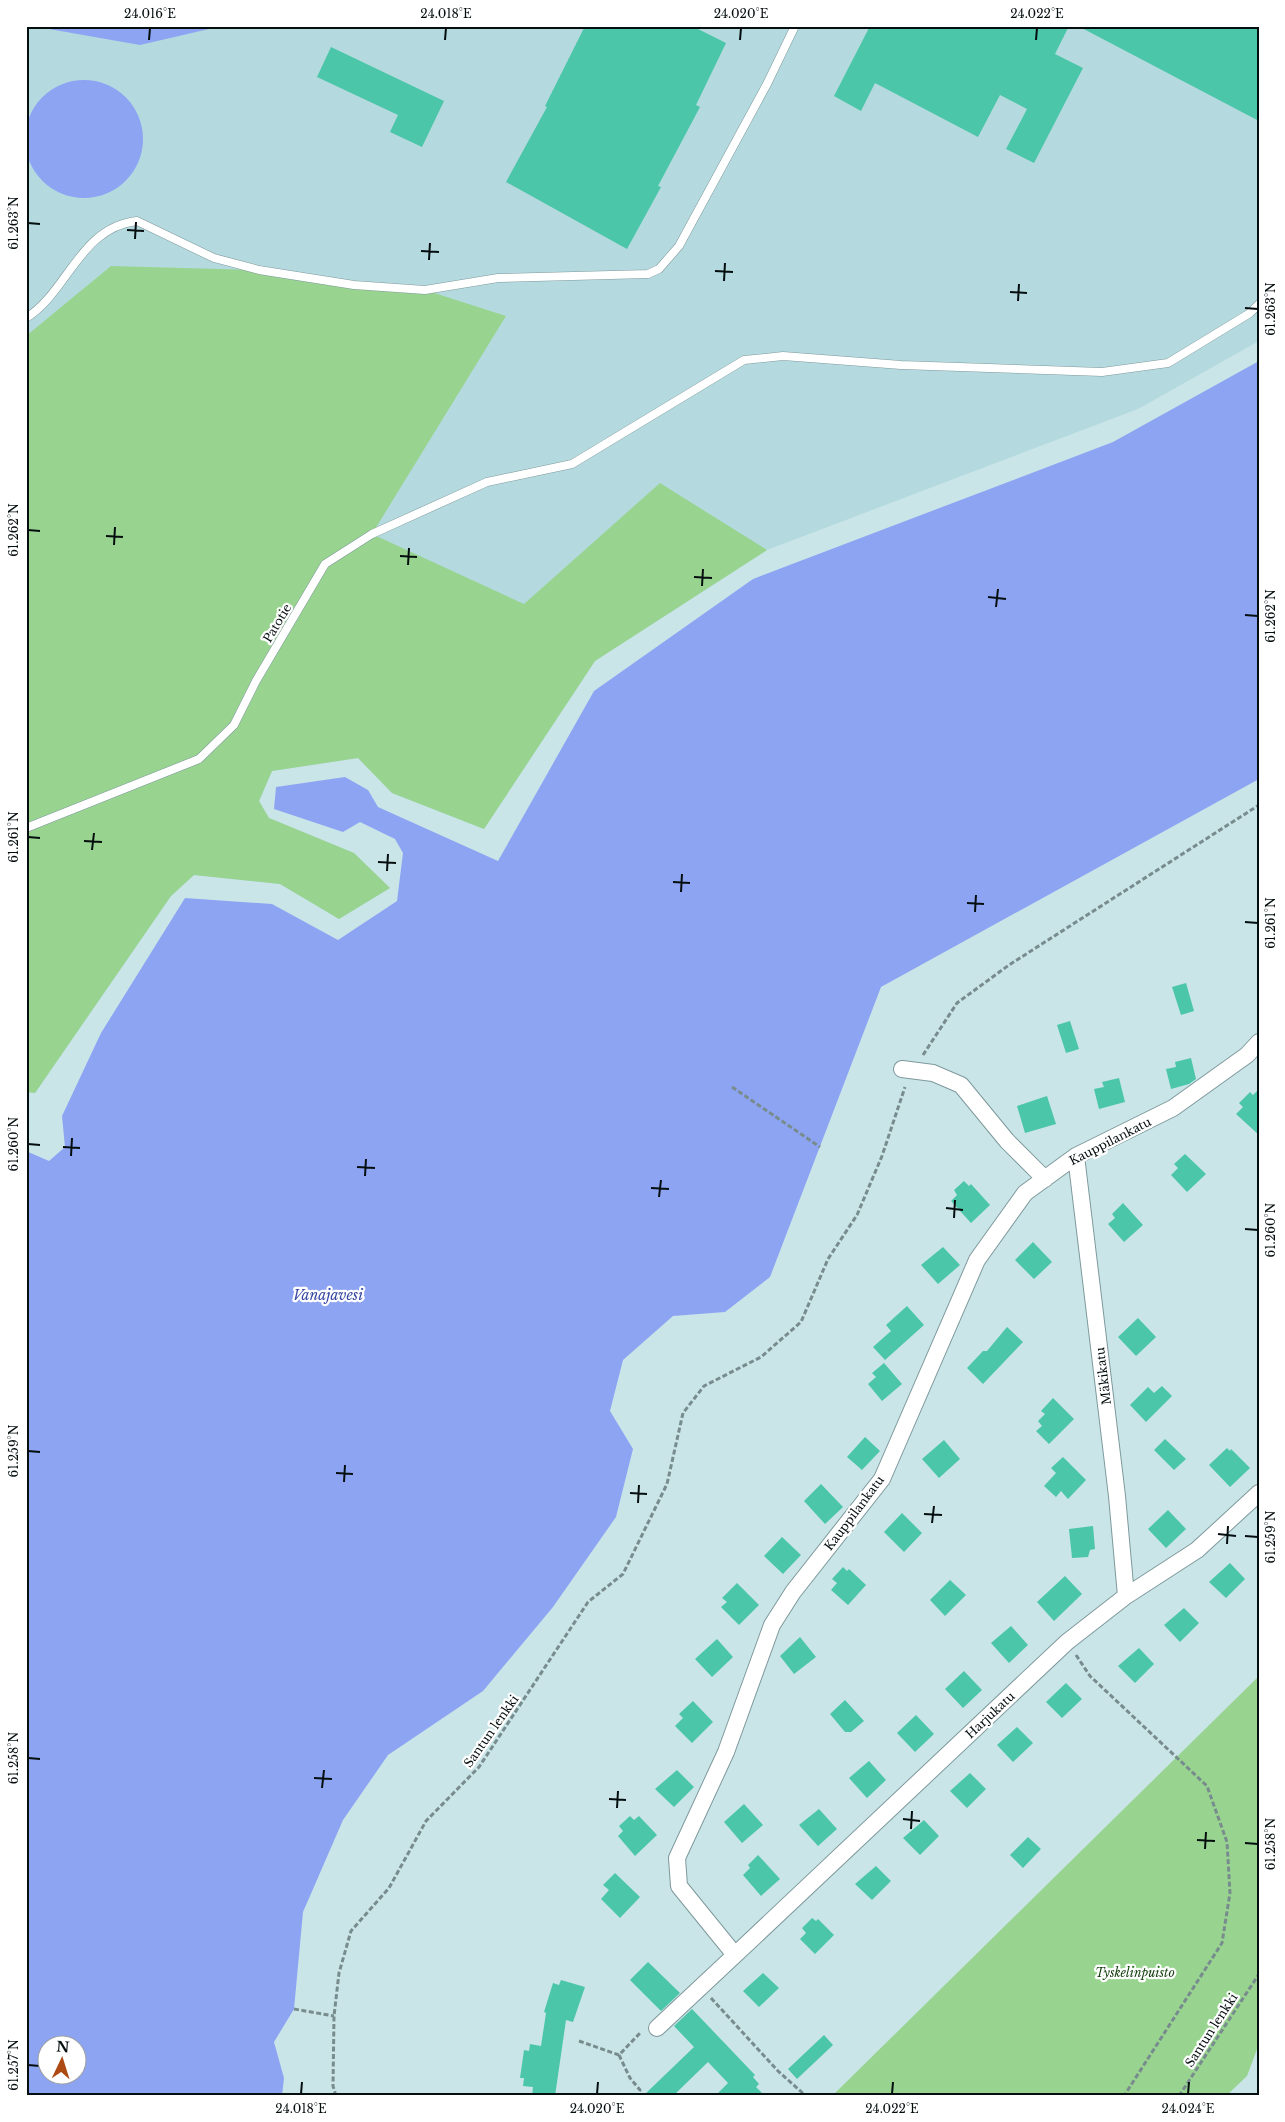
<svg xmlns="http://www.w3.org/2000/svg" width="1285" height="2122" font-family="'Libre Baskerville',serif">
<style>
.built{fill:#b4dadf}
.green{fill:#98d48f}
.water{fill:#8da4f3;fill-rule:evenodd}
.building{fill:#4bc6a8}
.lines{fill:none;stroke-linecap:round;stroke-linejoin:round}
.lane-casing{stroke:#7e999c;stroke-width:9}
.street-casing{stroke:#7e999c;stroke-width:18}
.path{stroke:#788c8e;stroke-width:3;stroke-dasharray:5 2.5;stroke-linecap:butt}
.lane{stroke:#fff;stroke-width:8}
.street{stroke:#fff;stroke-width:16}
.ticks{fill:none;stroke:#050e0f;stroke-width:2}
.labels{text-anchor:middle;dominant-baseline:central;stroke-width:4.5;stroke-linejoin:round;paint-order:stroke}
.street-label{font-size:12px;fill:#050e0f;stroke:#fff}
.park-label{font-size:12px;font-style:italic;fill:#133d0d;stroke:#fff}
.water-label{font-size:14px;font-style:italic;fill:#3647a2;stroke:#fff}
.neatline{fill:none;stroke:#050e0f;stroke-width:2}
.ticks-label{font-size:12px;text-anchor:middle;fill:#050e0f}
</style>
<rect width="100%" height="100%" fill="#c9e5e8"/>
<path class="built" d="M 26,26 L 1259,26 L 1259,341 L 1138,409 L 767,550 L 595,661 L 484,829 L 392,793 L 358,758 L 272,771 L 259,801 L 269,818 L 354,853 L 390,888 L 339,919 L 280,884 L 194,875 L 171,896 L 35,1093 L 26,1092 Z"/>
<path class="green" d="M 111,266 L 259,270 L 425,290 L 506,316 L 372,534 L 524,604 L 660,483 L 767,550 L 595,661 L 484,829 L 392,793 L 358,758 L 272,771 L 259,801 L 269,818 L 354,853 L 390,888 L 339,919 L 280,884 L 194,875 L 171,896 L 35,1093 L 26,1092 L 26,336 Z
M 1259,1676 L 1259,2044 L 1247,2076 L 1226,2096 L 832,2096 Z"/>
<path class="water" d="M 32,26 L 211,26 L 209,29 L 140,45 Z
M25 139a59 59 0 1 1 118 0a59 59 0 1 1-118 0Z
M 1259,361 L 1259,779 L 881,987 L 770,1277 L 725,1312 L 673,1316 L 623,1360 L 610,1411 L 633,1449 L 616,1517 L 553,1607 L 483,1691 L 388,1755 L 343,1820 L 303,1912 L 294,2009 L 274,2042 L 284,2078 L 282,2096 L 26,2096 L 26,1151 L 49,1161 L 65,1147 L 62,1116 L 101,1033 L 185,898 L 272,904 L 338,940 L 397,901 L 403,853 L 395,839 L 360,822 L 343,832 L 274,809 L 276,787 L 345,777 L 368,790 L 378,807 L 498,861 L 594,691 L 753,579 L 1113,442 ZM 78,2044 L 78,2074 L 48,2074 L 48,2044 Z"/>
<path class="building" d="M 585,26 L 692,26 L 726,43 L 696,105 L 700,107 L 658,186 L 661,187 L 627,249 L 506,182 L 547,107 L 545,106 Z
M 870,26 L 1069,26 L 1055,54 L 1083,68 L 1034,163 L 1006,149 L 1027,109 L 1000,95 L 978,137 L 875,83 L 861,111 L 834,96 Z
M 1078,26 L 1259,26 L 1259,121 Z
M 331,47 L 444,101 L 422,147 L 390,132 L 398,115 L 317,77 Z
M 1186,983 L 1194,1011 L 1181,1015 L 1172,987 Z
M 1070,1021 L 1079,1049 L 1066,1053 L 1057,1025 Z
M 1191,1058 L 1196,1079 L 1189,1084 L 1171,1089 L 1166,1069 L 1176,1067 L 1175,1062 Z
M 1119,1078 L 1125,1102 L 1099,1109 L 1094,1089 L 1104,1087 L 1102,1082 Z
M 1259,1089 L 1259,1135 L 1236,1114 L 1243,1107 L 1239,1103 L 1250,1092 L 1253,1095 Z
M 1047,1096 L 1056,1124 L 1025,1133 L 1017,1106 Z
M 1185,1154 L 1206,1174 L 1187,1192 L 1171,1175 L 1178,1168 L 1174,1164 Z
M 964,1181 L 969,1186 L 971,1184 L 990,1205 L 971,1223 L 951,1201 L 957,1195 L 954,1190 Z
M 1123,1203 L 1143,1225 L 1124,1242 L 1108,1224 L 1115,1218 L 1112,1214 Z
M 1033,1242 L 1052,1262 L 1034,1279 L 1015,1260 Z
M 943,1247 L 960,1265 L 938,1284 L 921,1265 Z
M 907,1306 L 924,1325 L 885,1360 L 873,1347 L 891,1331 L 886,1325 Z
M 1138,1318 L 1156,1337 L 1136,1356 L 1118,1337 Z
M 1007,1327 L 1023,1342 L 983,1384 L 967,1368 L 983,1351 L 987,1351 Z
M 884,1363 L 902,1384 L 882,1401 L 868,1384 L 876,1377 L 872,1373 Z
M 1162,1386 L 1172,1396 L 1146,1422 L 1130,1405 L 1148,1387 L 1154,1393 Z
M 1053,1398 L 1074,1419 L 1049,1444 L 1036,1431 L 1042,1426 L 1038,1421 L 1045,1414 L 1041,1411 Z
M 865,1437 L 880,1451 L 862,1470 L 847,1457 Z
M 1165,1439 L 1186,1459 L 1174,1470 L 1154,1450 Z
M 944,1440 L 960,1459 L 939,1478 L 922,1459 Z
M 1227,1448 L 1230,1451 L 1231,1449 L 1250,1468 L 1230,1487 L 1209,1465 Z
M 1063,1457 L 1086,1480 L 1068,1499 L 1061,1491 L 1056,1497 L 1044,1486 L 1056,1473 L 1051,1468 Z
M 821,1484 L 843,1507 L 825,1524 L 804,1501 Z
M 1168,1510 L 1186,1529 L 1166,1548 L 1148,1529 Z
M 902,1513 L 922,1533 L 904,1552 L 884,1532 Z
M 1093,1526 L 1095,1549 L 1090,1550 L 1088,1557 L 1072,1558 L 1069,1529 Z
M 782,1537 L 801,1555 L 783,1574 L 764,1556 Z
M 1230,1563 L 1245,1579 L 1226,1598 L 1209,1582 Z
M 843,1567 L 847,1571 L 849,1569 L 866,1585 L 848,1605 L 831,1590 L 837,1583 L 832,1579 Z
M 1065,1576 L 1082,1594 L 1054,1621 L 1037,1602 Z
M 950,1580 L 966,1595 L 945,1616 L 930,1600 Z
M 737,1583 L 759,1605 L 739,1625 L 721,1607 L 727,1602 L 722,1598 Z
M 1184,1608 L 1199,1623 L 1180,1642 L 1164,1625 Z
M 1011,1626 L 1028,1645 L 1009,1663 L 991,1643 Z
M 800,1637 L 816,1657 L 794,1674 L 780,1656 Z
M 717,1639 L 733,1657 L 712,1677 L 695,1659 Z
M 1139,1648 L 1154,1664 L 1135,1683 L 1118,1666 Z
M 964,1671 L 982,1690 L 963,1708 L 945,1689 Z
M 1066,1683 L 1082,1699 L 1062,1718 L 1046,1702 Z
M 845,1700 L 864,1721 L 851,1732 L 845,1732 L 830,1714 Z
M 693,1701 L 713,1722 L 692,1743 L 675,1726 L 683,1718 L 679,1714 Z
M 916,1715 L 934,1734 L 915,1752 L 897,1733 Z
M 1017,1727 L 1033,1743 L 1013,1762 L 997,1745 Z
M 869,1761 L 886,1780 L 867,1798 L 849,1778 Z
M 677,1770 L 694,1787 L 674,1807 L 655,1789 Z
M 970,1773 L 986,1789 L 967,1808 L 950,1791 Z
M 744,1804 L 763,1825 L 742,1843 L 724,1822 Z
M 819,1809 L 837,1829 L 818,1846 L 799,1825 Z
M 630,1816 L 634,1820 L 639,1816 L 657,1835 L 635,1856 L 618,1836 L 623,1831 L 619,1826 Z
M 924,1820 L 939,1836 L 920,1855 L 903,1838 Z
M 1028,1837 L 1041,1849 L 1023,1868 L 1010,1855 Z
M 758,1855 L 780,1879 L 761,1896 L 743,1875 L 750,1868 L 748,1865 Z
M 876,1866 L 891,1881 L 872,1900 L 855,1884 Z
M 615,1873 L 640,1897 L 620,1918 L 601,1899 L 609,1890 L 603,1885 Z
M 812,1918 L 816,1921 L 818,1919 L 834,1935 L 815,1954 L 800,1939 L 806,1933 L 802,1928 Z
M 648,1962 L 680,1993 L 661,2011 L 630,1980 Z
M 763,1973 L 779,1988 L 759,2007 L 743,1991 Z
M 561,1980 L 585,1987 L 573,2022 L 566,2020 L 555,2096 L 532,2096 L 533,2087 L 523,2086 L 524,2078 L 520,2078 L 524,2050 L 529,2051 L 530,2044 L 541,2046 L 546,2013 L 544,2012 L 553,1983 L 559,1985 Z
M 692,2009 L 755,2075 L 753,2077 L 759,2084 L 756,2087 L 765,2096 L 715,2096 L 728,2083 L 708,2062 L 673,2096 L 643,2096 L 694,2047 L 674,2026 Z
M 824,2035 L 833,2045 L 797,2079 L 788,2069 Z"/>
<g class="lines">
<defs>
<path id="lane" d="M 26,318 C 68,292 80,227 137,221 L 214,258 L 259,270 L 354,285 L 425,290 L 498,278 L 648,274 L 659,269 L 679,246 L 767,84 L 795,26
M 26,828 L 199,759 L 234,725 L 256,681 L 325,564 L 372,534 L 487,482 L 572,464 L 744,360 L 783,356 L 901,365 L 1102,372 L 1168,363 L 1250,313 L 1259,304"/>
<path id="street" d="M 902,1069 L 933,1073 L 961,1085 L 1007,1141 L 1045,1179
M 1076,1156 L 1117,1496 L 1126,1596
M 735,1955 L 1067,1642 L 1126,1596 L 1197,1550 L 1259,1493
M 657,2028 L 735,1955 L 679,1886 L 677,1858 L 726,1752 L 772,1625 L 793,1592 L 882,1479 L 977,1260 L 1025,1193 L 1076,1156 L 1173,1108 L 1247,1055 L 1259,1042"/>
</defs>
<use href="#lane" class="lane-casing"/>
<use href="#street" class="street-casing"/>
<path class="path" d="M 923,1055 L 957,1003 L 1009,965 L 1259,805
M 732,1087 L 820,1147
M 1076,1655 L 1090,1676 L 1207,1786 L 1227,1842 L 1230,1893 L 1222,1943 L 1124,2096
M 711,1998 L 778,2071 L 806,2096
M 294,2009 L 334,2016
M 579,2041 L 619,2055 L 641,2032
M 619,2055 L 630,2078 L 640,2090 L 638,2096
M 336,2096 L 333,2086 L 334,2016 L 339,1973 L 351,1931 L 389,1888 L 426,1821 L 479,1767 L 588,1602 L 623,1574 L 667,1484 L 683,1413 L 704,1386 L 761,1357 L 801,1322 L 828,1259 L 857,1215 L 882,1156 L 905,1087
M 1179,2096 L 1259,1974"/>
<use href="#lane" class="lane"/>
<use href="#street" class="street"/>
</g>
<path class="ticks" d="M 149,40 L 150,28M 445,40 L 446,28M 740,40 L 741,28M 1036,40 L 1037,28M 28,223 L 40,224M 127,230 L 144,231M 135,239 L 136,222M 421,251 L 439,252M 429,260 L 430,243M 715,271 L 733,272M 724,281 L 725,263M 1010,292 L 1027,293M 1018,301 L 1019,284M 1245,308 L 1258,309M 28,530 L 40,531M 106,536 L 123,537M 114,545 L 115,527M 400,556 L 417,557M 408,565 L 409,548M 694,577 L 712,578M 702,586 L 703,569M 988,597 L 1006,599M 996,607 L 998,589M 1245,615 L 1258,616M 28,837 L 40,838M 84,841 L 102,842M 92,850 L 94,833M 378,862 L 396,863M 387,871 L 388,854M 673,882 L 690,883M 681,892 L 682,874M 967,903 L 984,904M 975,912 L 976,895M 1245,922 L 1258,923M 28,1144 L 40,1145M 63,1147 L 80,1148M 71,1156 L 72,1138M 357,1167 L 375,1168M 365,1176 L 366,1159M 651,1188 L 669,1189M 659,1197 L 661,1180M 946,1208 L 963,1210M 954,1218 L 955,1200M 1245,1229 L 1258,1230M 28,1451 L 40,1452M 336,1473 L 353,1474M 344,1482 L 345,1465M 630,1493 L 647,1494M 638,1503 L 639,1485M 924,1514 L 942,1515M 932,1523 L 934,1506M 1218,1534 L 1236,1536M 1245,1536 L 1258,1537M 1227,1544 L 1228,1526M 28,1758 L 40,1759M 314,1778 L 332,1779M 322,1788 L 324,1770M 609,1799 L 626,1800M 617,1808 L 618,1791M 903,1819 L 920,1821M 911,1829 L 912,1811M 1197,1840 L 1215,1841M 1245,1843 L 1258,1844M 1205,1849 L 1206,1832M 28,2065 L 40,2066M 301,2094 L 302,2082M 597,2094 L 598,2082M 892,2094 L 893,2082M 1188,2094 L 1189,2082"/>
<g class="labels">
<g class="street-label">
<text transform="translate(277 623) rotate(-59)">Patotie</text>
<text transform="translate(1110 1141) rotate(-27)">Kauppilankatu</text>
<text transform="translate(1103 1376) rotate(-97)">Mäkikatu</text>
<text transform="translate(854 1513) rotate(-53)">Kauppilankatu</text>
<text transform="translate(990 1715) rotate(-43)">Harjukatu</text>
<text transform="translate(491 1731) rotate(-55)">Santun lenkki</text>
<text transform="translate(1211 2030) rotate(-57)">Santun lenkki</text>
</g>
<g class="park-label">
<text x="1135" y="1972">Tyskelinpuisto</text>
</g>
<g class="water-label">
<text x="328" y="1295">Vanajavesi</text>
</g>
</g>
<rect width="1285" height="2122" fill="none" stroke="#ffffff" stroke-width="55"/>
<g transform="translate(62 2060) rotate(4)"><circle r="24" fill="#ffffff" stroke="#9b9f9f"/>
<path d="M0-4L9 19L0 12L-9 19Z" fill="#ad4a13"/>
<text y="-8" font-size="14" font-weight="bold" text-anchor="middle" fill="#050e0f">N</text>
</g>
<rect x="28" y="28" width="1230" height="2066" class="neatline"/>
<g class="ticks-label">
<text x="150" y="18">24.016°E</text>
<text x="446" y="18">24.018°E</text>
<text x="741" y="18">24.020°E</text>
<text x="1037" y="18">24.022°E</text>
<text transform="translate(14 223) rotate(-90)" y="4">61.263°N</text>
<text transform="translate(1271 309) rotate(-90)" y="4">61.263°N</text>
<text transform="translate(14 530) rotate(-90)" y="4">61.262°N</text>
<text transform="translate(1271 616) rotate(-90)" y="4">61.262°N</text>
<text transform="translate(14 837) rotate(-90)" y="4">61.261°N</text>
<text transform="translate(1271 923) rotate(-90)" y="4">61.261°N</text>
<text transform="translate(14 1144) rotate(-90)" y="4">61.260°N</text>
<text transform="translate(1271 1230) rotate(-90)" y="4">61.260°N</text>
<text transform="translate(14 1451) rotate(-90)" y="4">61.259°N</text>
<text transform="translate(1271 1537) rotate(-90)" y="4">61.259°N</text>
<text transform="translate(14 1758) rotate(-90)" y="4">61.258°N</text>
<text transform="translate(1271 1844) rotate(-90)" y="4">61.258°N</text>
<text transform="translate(14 2065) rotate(-90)" y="4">61.257°N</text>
<text x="301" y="2113">24.018°E</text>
<text x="597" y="2113">24.020°E</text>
<text x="892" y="2113">24.022°E</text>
<text x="1188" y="2113">24.024°E</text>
</g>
</svg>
